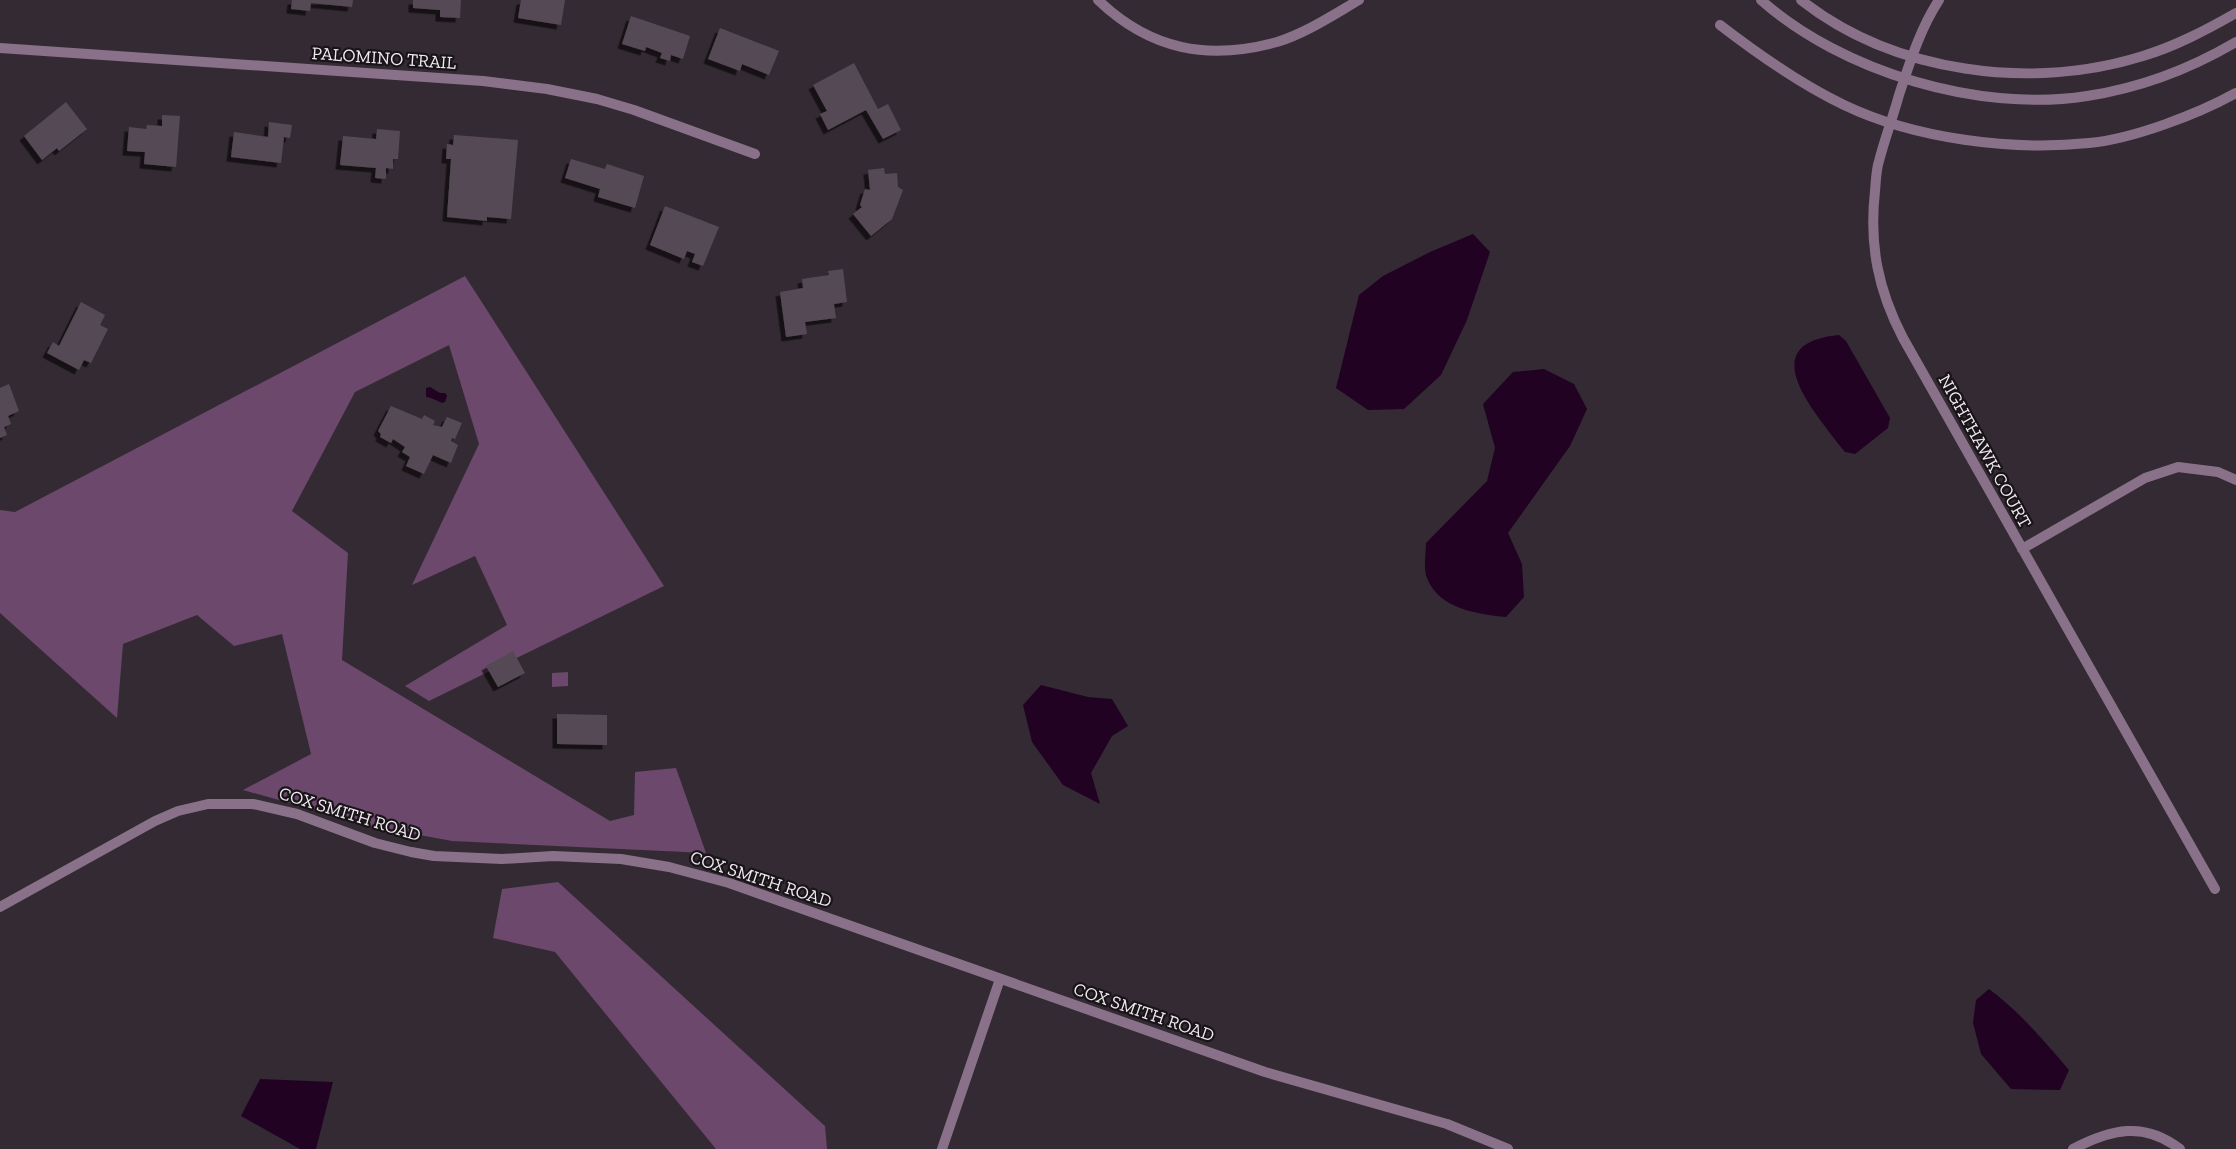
<svg xmlns="http://www.w3.org/2000/svg" width="2236" height="1149" font-family="'Zilla Slab',serif">
<style>
.green{fill:#6b486c}
.water{fill:#210223}
.building{fill:#554a54;filter:url(#shadow)}
.lines{fill:none;stroke-linecap:round;stroke-linejoin:round}
.service{stroke:#897289;stroke-width:10}
.minor{stroke:#897289;stroke-width:10}
.tertiary{stroke:#897289;stroke-width:10}
.labels{text-anchor:middle;dominant-baseline:central;stroke-width:4.5;stroke-linejoin:round;paint-order:stroke}
.street-label{font-size:18px;fill:#f0eaf0;stroke:#181418}
</style>
<defs>
<filter id="shadow"><feDropShadow dx="-4.5" dy="4.5" stdDeviation="0" flood-color="#0009"/></filter>
</defs>
<rect width="100%" height="100%" fill="#342a33"/>
<path class="green" d="M 465,276 L 664,586 L 429,701 L 405,686 L 507,625 L 475,556 L 412,585 L 479,444 L 449,345 L 355,392 L 292,511 L 348,553 L 342,660 L 610,821 L 634,815 L 635,772 L 676,768 L 706,853 L 452,841 L 371,826 L 243,790 L 311,754 L 282,634 L 234,646 L 197,615 L 123,644 L 117,718 L 0,613 L 0,510 L 15,512 Z
M 568,672 L 568,686 L 552,687 L 552,673 Z
M 558,882 L 825,1126 L 827,1149 L 716,1149 L 555,952 L 493,938 L 502,889 Z"/>
<path class="water" d="M 1473,234 L 1490,252 L 1467,320 L 1441,375 L 1404,409 L 1368,410 L 1336,388 L 1359,295 L 1383,276 L 1430,252 Z
M 1839,335 L 1846,341 L 1890,418 L 1888,428 L 1855,454 L 1845,452 L 1840,446 C 1813,410 1753,343 1839,335 Z
M 1544,369 L 1574,384 L 1587,409 L 1570,446 L 1508,533 L 1522,564 L 1524,597 L 1506,617 C 1477,614 1439,609 1427,578 C 1423,569 1426,553 1426,543 L 1487,481 L 1495,448 L 1483,404 L 1513,372 Z
M 430,387 L 440,393 L 445,393 L 447,396 L 445,402 L 442,403 L 431,398 L 426,397 L 426,388 Z
M 1041,685 L 1088,697 L 1112,699 L 1128,726 L 1112,736 L 1091,773 L 1100,804 L 1063,785 L 1032,742 L 1023,705 Z
M 1989,989 C 2020,1012 2044,1041 2069,1070 L 2060,1090 L 2011,1089 L 1981,1054 L 1973,1023 L 1976,1000 Z
M 260,1079 L 333,1082 L 316,1149 L 300,1149 L 241,1116 Z"/>
<path class="building" d="M 292,0 L 353,0 L 352,7 L 311,3 L 310,11 L 291,9 Z
M 413,0 L 461,0 L 460,18 L 440,17 L 440,10 L 413,8 Z
M 521,0 L 565,0 L 561,25 L 518,18 Z
M 631,16 L 690,36 L 683,59 L 671,55 L 670,61 L 660,58 L 662,53 L 646,47 L 645,51 L 622,44 Z
M 720,28 L 779,51 L 769,75 L 742,64 L 740,71 L 708,59 Z
M 854,63 L 878,109 L 888,104 L 901,130 L 883,139 L 866,110 L 828,130 L 820,114 L 827,111 L 813,85 Z
M 66,102 L 87,129 L 59,151 L 57,148 L 42,160 L 24,136 Z
M 162,115 L 180,116 L 176,167 L 144,164 L 145,152 L 127,151 L 129,127 L 146,129 L 147,125 L 162,126 Z
M 269,122 L 292,125 L 290,138 L 284,137 L 281,163 L 231,157 L 234,132 L 268,137 Z
M 377,129 L 400,131 L 398,159 L 393,159 L 393,169 L 386,168 L 386,179 L 375,178 L 376,168 L 340,165 L 343,136 L 376,139 Z
M 454,135 L 518,140 L 511,219 L 487,217 L 487,221 L 447,217 L 451,159 L 446,159 L 447,144 L 453,145 Z
M 571,159 L 605,169 L 607,164 L 644,176 L 635,208 L 598,197 L 600,189 L 565,178 Z
M 884,168 L 885,174 L 897,173 L 898,187 L 903,190 L 892,219 L 871,236 L 853,214 L 862,207 L 860,205 L 865,189 L 870,190 L 868,170 Z
M 665,206 L 719,227 L 703,266 L 692,262 L 695,254 L 687,251 L 684,259 L 650,245 Z
M 843,269 L 847,302 L 834,304 L 836,318 L 805,322 L 807,334 L 786,337 L 780,292 L 803,288 L 802,279 L 829,275 L 828,271 Z
M 81,302 L 105,315 L 100,325 L 108,329 L 91,363 L 84,360 L 79,370 L 47,353 L 53,342 L 59,346 Z
M 9,384 L 19,411 L 8,416 L 11,424 L 4,427 L 7,435 L 0,438 L 0,388 Z
M 391,406 L 422,419 L 424,415 L 435,421 L 433,425 L 442,427 L 447,417 L 462,423 L 455,439 L 452,438 L 451,441 L 458,445 L 451,463 L 433,455 L 424,474 L 406,466 L 410,457 L 402,452 L 405,447 L 393,439 L 391,443 L 380,437 L 381,434 L 378,431 Z
M 513,651 L 525,673 L 498,687 L 486,666 Z
M 557,714 L 607,715 L 607,745 L 557,744 Z"/>
<g class="lines">
<path class="service" d="M 1720,25 C 1759,55 1800,84 1844,105 C 1915,139 2012,151 2089,143 C 2133,139 2198,114 2236,93
M 942,1149 L 1000,979"/>
<path class="minor" d="M 1098,0 C 1150,50 1208,61 1277,42 C 1306,33 1333,15 1359,0
M 1761,0 C 1842,72 1980,113 2087,96 C 2140,88 2190,69 2236,42
M 1801,0 C 1894,73 2031,91 2143,56 C 2176,46 2206,30 2236,13
M 1939,0 C 1920,29 1910,62 1899,95 C 1893,117 1885,138 1879,161 C 1876,170 1876,181 1875,191 C 1869,245 1878,290 1903,338 L 2215,889
M 0,48 L 483,81 L 547,89 L 597,99 L 634,110 L 755,154
M 2022,549 L 2145,478 L 2178,467 L 2218,472 L 2236,480"/>
<path class="tertiary" d="M 0,907 L 155,821 L 178,811 L 208,804 L 253,804 L 297,814 L 375,843 L 411,852 L 434,856 L 502,859 L 553,856 L 621,859 L 669,867 L 729,883 L 1265,1072 L 1447,1124 L 1508,1149
M 2073,1149 C 2111,1129 2144,1121 2180,1149"/>
</g>
<g class="labels">
<g class="street-label">
<text transform="translate(384 58) rotate(4)">PALOMINO TRAIL</text>
<text transform="translate(1985 451) rotate(61)">NIGHTHAWK COURT</text>
<text transform="translate(350 814) rotate(17)">COX SMITH ROAD</text>
<text transform="translate(761 879) rotate(18)">COX SMITH ROAD</text>
<text transform="translate(1144 1012) rotate(19)">COX SMITH ROAD</text>
</g>
</g>
</svg>
